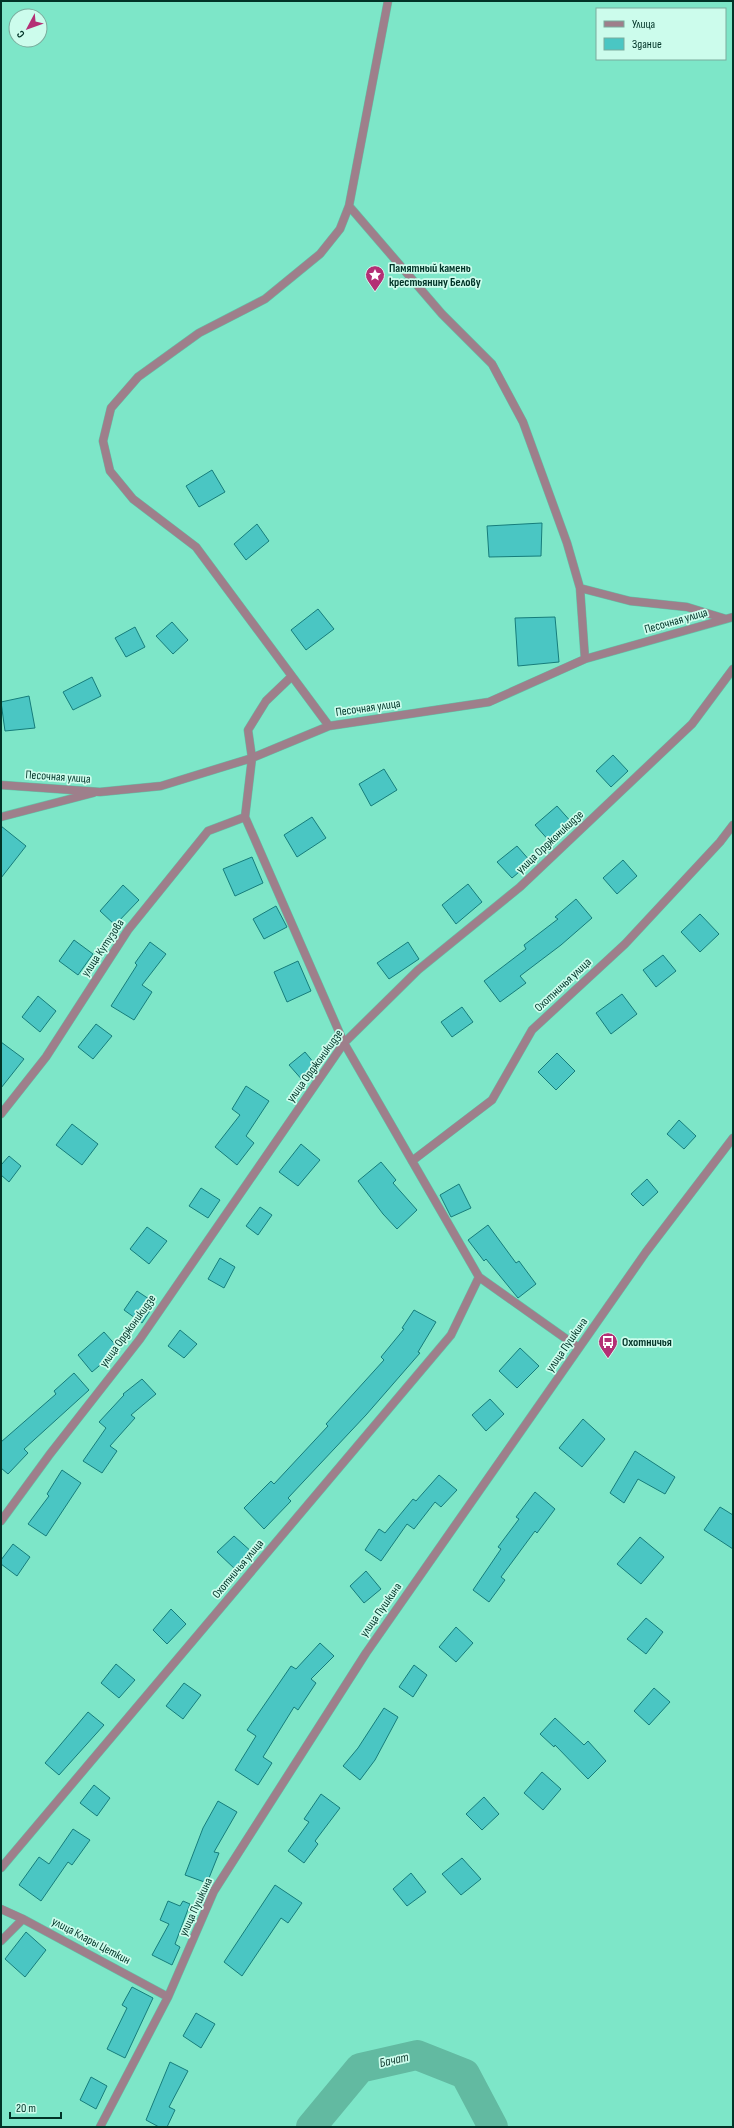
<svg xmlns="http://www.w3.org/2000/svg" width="734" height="2128" font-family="'Sofia Sans Condensed',sans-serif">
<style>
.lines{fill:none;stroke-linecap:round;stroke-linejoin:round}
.river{stroke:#62baa1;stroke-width:30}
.building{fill:#4ac6c3;stroke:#167d7b}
.minor-casing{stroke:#64c2a8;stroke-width:9}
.minor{stroke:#9e7f8b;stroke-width:8}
.labels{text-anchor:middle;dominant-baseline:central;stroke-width:3.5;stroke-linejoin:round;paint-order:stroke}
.poi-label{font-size:12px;font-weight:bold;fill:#013327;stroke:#ccfcec;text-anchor:start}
.street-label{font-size:12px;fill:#013327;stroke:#ccfcec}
.water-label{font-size:13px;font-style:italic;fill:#194136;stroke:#ccfcec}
</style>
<rect width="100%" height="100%" fill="#7de6c8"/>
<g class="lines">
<path class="river" d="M 311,2127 L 360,2068 L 417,2055 L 465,2074 L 493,2127"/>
</g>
<path class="building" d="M 212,470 L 225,492 L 199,507 L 186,486 Z
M 542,523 L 541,556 L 489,557 L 487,526 Z
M 257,524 L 269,541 L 246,560 L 234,544 Z
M 318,609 L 334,629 L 306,650 L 291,630 Z
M 555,617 L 559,662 L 518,666 L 515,618 Z
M 172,622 L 188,640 L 173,654 L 156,636 Z
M 135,627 L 145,647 L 126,657 L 115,638 Z
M 92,677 L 101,696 L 73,710 L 63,692 Z
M 29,696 L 35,728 L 5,731 L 1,702 Z
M 613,755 L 628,771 L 611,787 L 596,771 Z
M 384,769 L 397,790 L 371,806 L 359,784 Z
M 557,806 L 573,824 L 551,843 L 535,825 Z
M 312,817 L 326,838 L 297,857 L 284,835 Z
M 1,826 L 26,846 L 1,878 Z
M 517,846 L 531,862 L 512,878 L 497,862 Z
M 252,857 L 263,883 L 235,896 L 223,869 Z
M 623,860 L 637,876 L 617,894 L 603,878 Z
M 468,884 L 482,902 L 456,924 L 442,905 Z
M 123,885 L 139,900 L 115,925 L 100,911 Z
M 576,899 L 592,918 L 561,945 L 520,976 L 526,983 L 500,1002 L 484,981 L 526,949 L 524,945 L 558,919 L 555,917 Z
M 276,906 L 287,927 L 264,939 L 253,919 Z
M 700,914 L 719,934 L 700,952 L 681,932 Z
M 74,940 L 93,954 L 78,975 L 59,961 Z
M 150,942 L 166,954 L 142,985 L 152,992 L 134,1020 L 111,1006 L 137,965 L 135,963 Z
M 408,942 L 419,959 L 389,979 L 377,963 Z
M 663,955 L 676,971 L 656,987 L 643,970 Z
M 298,961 L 311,991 L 287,1002 L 274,972 Z
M 622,994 L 637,1014 L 611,1034 L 596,1013 Z
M 38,996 L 56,1011 L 40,1032 L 22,1017 Z
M 462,1007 L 473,1022 L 452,1037 L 441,1022 Z
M 96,1024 L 112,1036 L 93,1059 L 78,1047 Z
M 1,1042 L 24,1059 L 1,1088 Z
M 305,1052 L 319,1069 L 304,1082 L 289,1065 Z
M 557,1053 L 575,1071 L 556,1090 L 538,1072 Z
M 246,1086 L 269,1101 L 246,1136 L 254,1143 L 237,1165 L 215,1147 L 240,1115 L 232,1109 Z
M 679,1120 L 696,1136 L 684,1149 L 667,1134 Z
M 72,1124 L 98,1144 L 82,1165 L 56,1145 Z
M 301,1144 L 320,1160 L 298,1186 L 279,1172 Z
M 9,1156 L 21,1166 L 9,1182 L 1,1175 L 1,1165 Z
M 381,1162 L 396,1180 L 393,1183 L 417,1210 L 397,1229 L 383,1214 L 358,1181 Z
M 647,1179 L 658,1192 L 643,1206 L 631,1194 Z
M 459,1184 L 471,1208 L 451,1217 L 440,1195 Z
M 201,1188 L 220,1200 L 208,1218 L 189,1206 Z
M 260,1207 L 272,1215 L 258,1235 L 246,1226 Z
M 488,1225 L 516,1263 L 519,1261 L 536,1284 L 518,1298 L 486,1259 L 484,1261 L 468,1240 Z
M 147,1227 L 167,1241 L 149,1264 L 130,1249 Z
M 220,1258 L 235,1267 L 224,1288 L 208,1279 Z
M 137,1291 L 155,1303 L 142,1323 L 124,1310 Z
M 414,1310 L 436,1322 L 418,1352 L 420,1353 L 366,1415 L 288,1498 L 291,1501 L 264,1529 L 244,1508 L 271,1481 L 274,1484 L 328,1426 L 326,1424 L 384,1360 L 381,1357 L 404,1329 L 402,1328 Z
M 180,1330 L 197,1344 L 184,1358 L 168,1346 Z
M 104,1332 L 119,1349 L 92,1372 L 78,1355 Z
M 520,1348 L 539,1366 L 517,1388 L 499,1371 Z
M 74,1373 L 89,1390 L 24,1449 L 28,1453 L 8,1474 L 1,1468 L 1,1442 L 56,1394 L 54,1391 Z
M 142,1379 L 156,1394 L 131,1415 L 135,1418 L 110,1446 L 117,1451 L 102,1473 L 83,1461 L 106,1428 L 99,1422 L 124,1395 L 123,1394 Z
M 490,1399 L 504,1414 L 486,1431 L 472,1415 Z
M 583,1419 L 605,1439 L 582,1467 L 559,1448 Z
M 635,1451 L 675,1477 L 665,1494 L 638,1479 L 624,1503 L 610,1493 Z
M 62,1470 L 81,1483 L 46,1536 L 28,1524 L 49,1496 L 47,1494 Z
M 439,1475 L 457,1490 L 441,1507 L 435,1502 L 414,1529 L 407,1524 L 381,1561 L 365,1550 L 379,1529 L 385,1533 L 413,1499 L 416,1501 Z
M 535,1492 L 555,1509 L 537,1533 L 535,1531 L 501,1577 L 505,1580 L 489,1602 L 473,1590 L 501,1549 L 498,1547 L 519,1519 L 516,1517 Z
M 720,1507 L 733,1515 L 733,1549 L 704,1530 Z
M 234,1536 L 253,1553 L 236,1570 L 217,1552 Z
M 640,1537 L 664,1557 L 641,1584 L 617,1564 Z
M 13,1544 L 30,1557 L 17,1576 L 1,1564 L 1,1560 Z
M 366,1571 L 381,1589 L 364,1603 L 350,1586 Z
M 171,1609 L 186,1624 L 167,1644 L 153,1630 Z
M 646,1618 L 663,1632 L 646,1654 L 627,1639 Z
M 456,1627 L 473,1643 L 456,1662 L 439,1647 Z
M 320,1643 L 334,1656 L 311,1679 L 316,1683 L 298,1710 L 294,1707 L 263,1757 L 272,1763 L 258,1785 L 235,1770 L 256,1736 L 247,1730 L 291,1666 L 296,1669 Z
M 116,1664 L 135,1680 L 119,1698 L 101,1683 Z
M 414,1665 L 427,1675 L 413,1697 L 399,1687 Z
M 184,1683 L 201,1695 L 183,1719 L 166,1706 Z
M 654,1688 L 670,1702 L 649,1725 L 634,1711 Z
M 384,1708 L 398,1717 L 375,1760 L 360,1780 L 343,1766 L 358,1748 Z
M 88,1712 L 104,1725 L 59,1775 L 45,1763 Z
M 555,1718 L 584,1745 L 588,1741 L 606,1761 L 588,1779 L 555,1745 L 554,1747 L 540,1734 Z
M 542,1772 L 561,1789 L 543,1810 L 524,1793 Z
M 94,1785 L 110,1798 L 97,1816 L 80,1803 Z
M 321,1794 L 340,1808 L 315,1841 L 318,1844 L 304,1863 L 288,1851 L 309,1822 L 304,1819 Z
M 484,1797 L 499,1814 L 482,1830 L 466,1814 Z
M 218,1801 L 237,1812 L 214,1852 L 219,1853 L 207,1883 L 185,1875 L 203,1828 Z
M 73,1829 L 90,1840 L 72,1865 L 68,1862 L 41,1901 L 19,1885 L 39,1857 L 49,1864 Z
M 462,1858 L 481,1879 L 461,1895 L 442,1874 Z
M 411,1873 L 426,1892 L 407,1906 L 393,1889 Z
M 275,1885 L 302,1903 L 288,1923 L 281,1918 L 242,1976 L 224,1962 Z
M 168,1901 L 180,1906 L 183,1901 L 190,1904 L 175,1944 L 180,1947 L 172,1965 L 152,1955 L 169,1924 L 160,1920 Z
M 26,1932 L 46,1950 L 25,1977 L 5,1959 Z
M 132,1987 L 153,1998 L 125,2058 L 107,2049 L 127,2008 L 122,2005 Z
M 196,2013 L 215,2024 L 201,2048 L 183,2036 Z
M 170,2062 L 188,2071 L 169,2107 L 175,2110 L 167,2127 L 159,2127 L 146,2120 Z
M 91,2077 L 107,2086 L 96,2109 L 80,2100 Z"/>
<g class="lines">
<defs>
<path id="minor" d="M 388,1 L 349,206 L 442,314 L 492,364 L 523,422 L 567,543 L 580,588 L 630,601 L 687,607 L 726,619
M 580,588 L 585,659
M 291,677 L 266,701 L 248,730 L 252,758 L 245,817 L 344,1043 L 479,1277 L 579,1348
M 329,726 L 196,547 L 133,499 L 110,471 L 103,441 L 111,408 L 138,377 L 199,333 L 265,299 L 320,254 L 340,229 L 349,206
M 1,785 L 100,792 L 161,786 L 252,758 L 329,726 L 489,702 L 585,659 L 733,617
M 1,817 L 93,793
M 1,1114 L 46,1057 L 128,930 L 208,831 L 245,817
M 412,1161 L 492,1100 L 532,1030 L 625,944 L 720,842 L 733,825
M 1,1521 L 50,1454 L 140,1339 L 344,1043 L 418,970 L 520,887 L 692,724 L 733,669
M 1,1868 L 451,1335 L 479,1277
M 1,1909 L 23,1919 L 168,1997
M 1,1941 L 23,1919
M 100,2127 L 168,1997 L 214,1891 L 366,1653 L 646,1252 L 733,1138"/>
</defs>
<use href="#minor" class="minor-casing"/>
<use href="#minor" class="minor"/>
</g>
<defs>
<symbol id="sight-pin" viewBox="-11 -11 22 30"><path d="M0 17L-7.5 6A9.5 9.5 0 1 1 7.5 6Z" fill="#b42f75" stroke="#ccfcec"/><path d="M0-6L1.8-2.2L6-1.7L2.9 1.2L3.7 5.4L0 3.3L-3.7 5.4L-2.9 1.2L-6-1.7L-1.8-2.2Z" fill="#fff"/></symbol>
<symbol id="bus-pin" viewBox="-11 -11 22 30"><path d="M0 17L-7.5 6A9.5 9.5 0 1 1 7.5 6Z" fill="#b42f75" stroke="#ccfcec"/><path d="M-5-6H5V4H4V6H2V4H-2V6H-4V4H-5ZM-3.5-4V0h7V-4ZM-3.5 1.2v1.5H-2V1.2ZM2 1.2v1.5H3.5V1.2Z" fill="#fff"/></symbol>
</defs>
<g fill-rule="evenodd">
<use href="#sight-pin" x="364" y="264" width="22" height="30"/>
<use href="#bus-pin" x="597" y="1331" width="22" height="30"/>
</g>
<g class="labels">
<g class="poi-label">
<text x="389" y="268">Памятный камень<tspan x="389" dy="14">крестьянину Белову</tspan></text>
<text x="622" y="1342">Охотничья</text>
</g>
<g class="street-label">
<text transform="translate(676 621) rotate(-16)">Песочная улица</text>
<text transform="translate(368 708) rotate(-8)">Песочная улица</text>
<text transform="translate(58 777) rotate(4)">Песочная улица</text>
<text transform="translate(550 842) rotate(-43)">улица Орджоникидзе</text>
<text transform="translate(103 948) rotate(-56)">улица Кутузова</text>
<text transform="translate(563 985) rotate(-43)">Охотничья улица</text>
<text transform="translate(315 1066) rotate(-54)">улица Орджоникидзе</text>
<text transform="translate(128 1331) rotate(-54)">улица Орджоникидзе</text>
<text transform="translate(567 1345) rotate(-55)">улица Пушкина</text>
<text transform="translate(238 1569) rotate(-50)">Охотничья улица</text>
<text transform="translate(381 1610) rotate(-55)">улица Пушкина</text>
<text transform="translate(196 1907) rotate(-65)">улица Пушкина</text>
<text transform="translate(91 1941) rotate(28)">улица Клары Цеткин</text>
</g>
<g class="water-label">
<text transform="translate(394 2060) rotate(-13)">Бачат</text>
</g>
</g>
<rect width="734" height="2128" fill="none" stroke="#013327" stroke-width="4"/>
<rect x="596" y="8" width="130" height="52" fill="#ccfcec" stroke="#7bac9d"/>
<rect x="604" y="21" width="20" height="6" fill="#9e7f8b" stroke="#7bac9d"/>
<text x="632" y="28" font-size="12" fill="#013327">Улица</text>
<rect x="604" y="38" width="20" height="12" fill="#4ac6c3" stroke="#7bac9d"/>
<text x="632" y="48" font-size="12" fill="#013327">Здание</text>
<g transform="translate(28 28) rotate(229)"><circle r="19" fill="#ccfcec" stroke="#7bac9d"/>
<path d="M0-3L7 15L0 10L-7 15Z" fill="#b42f75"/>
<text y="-6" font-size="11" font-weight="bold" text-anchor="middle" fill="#013327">С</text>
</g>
<path d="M10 2112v6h51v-6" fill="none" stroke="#013327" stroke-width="2"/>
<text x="16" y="2112" font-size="12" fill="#013327" stroke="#ccfcec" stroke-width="3" paint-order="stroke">20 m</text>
</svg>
